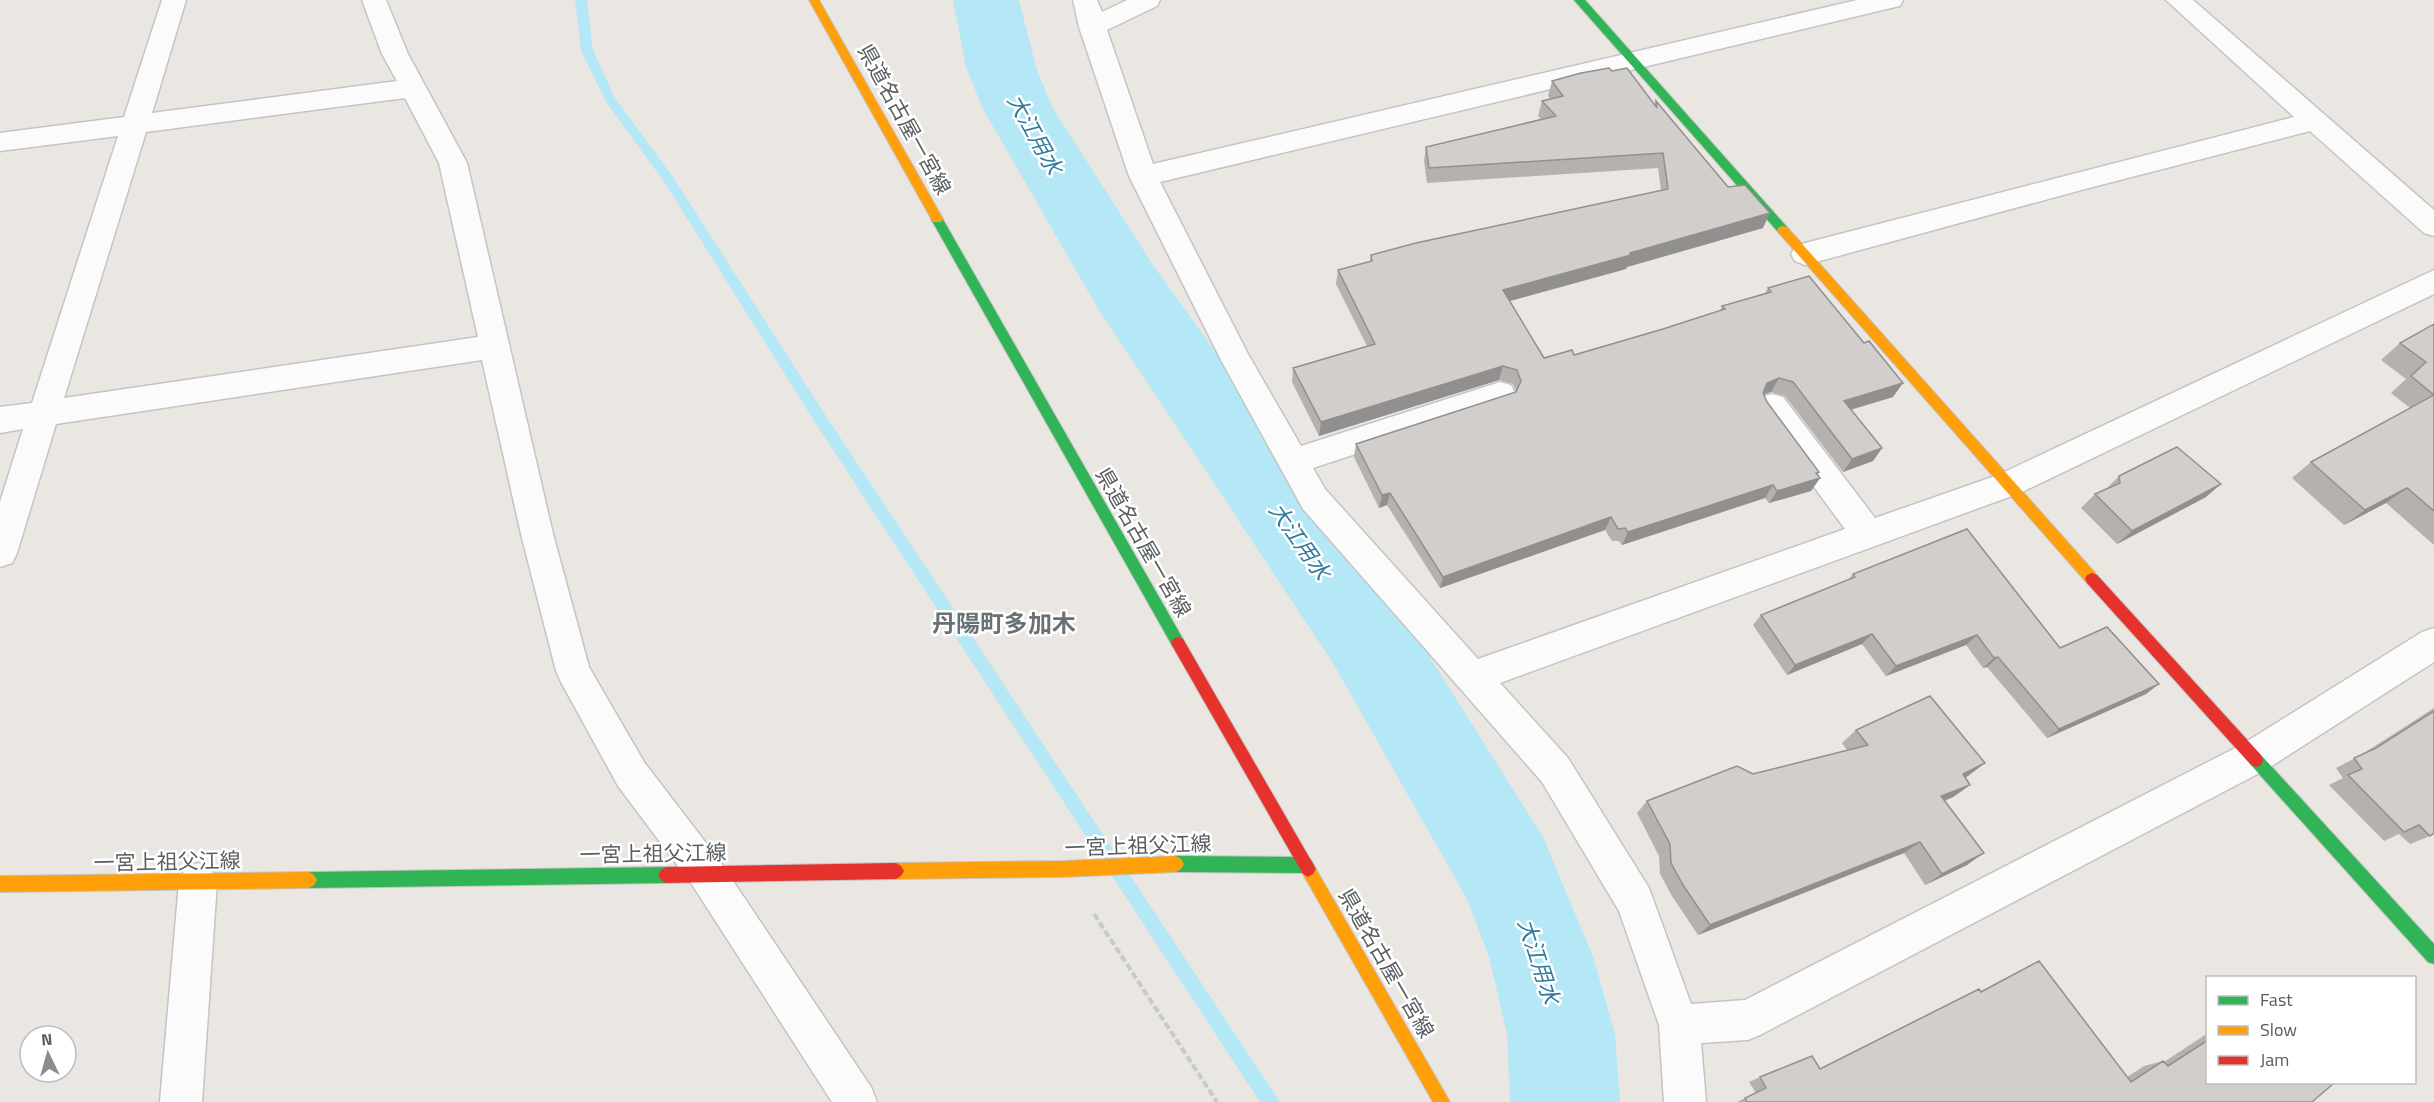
<svg xmlns="http://www.w3.org/2000/svg" width="2434" height="1102" font-family="'Titillium Web','Noto Sans JP',sans-serif">
<style>
.lines{fill:none;stroke-linecap:round;stroke-linejoin:round}
.stream{fill:#b4e8f6;fill-rule:evenodd}
.river{fill:#b4e8f6;fill-rule:evenodd}
.street-casing{stroke:#c5c4c4;stroke-width:3}
.fast-casing{stroke:#c5c5c5;stroke-width:2}
.slow-casing{stroke:#c5c5c5;stroke-width:2}
.jam-casing{stroke:#c5c5c5;stroke-width:2}
.path{stroke:#c5cbc6;stroke-width:4;stroke-dasharray:7 3;stroke-linecap:butt}
.street{fill:#fcfbfb;fill-rule:evenodd}
.fast{fill:#30b455;fill-rule:evenodd}
.slow{fill:#ff9f0a;fill-rule:evenodd}
.jam{fill:#e5322d;fill-rule:evenodd}
.wall{fill:#b4b1af}
.shaded-wall{fill:#92908f}
.building{fill:#d1cecc;stroke:#92908f;stroke-width:1.5}
.labels{text-anchor:middle;dominant-baseline:central;stroke-width:5;stroke-linejoin:round;paint-order:stroke}
.street-label{font-size:21px;fill:#585e61;stroke:#fff}
.water-label{font-size:22px;font-style:italic;fill:#307a9a;stroke:#fff}
.quarter-label{font-size:24px;font-weight:bold;fill:#697174;stroke:#fff}
</style>
<rect width="100%" height="100%" fill="#eae6e2"/>
<g class="lines">
<path class="stream" d="M 575,0 L 587,0 L 593,50 L 615,98 L 673,177 L 826,416 L 1280,1102 L 1260,1102 L 816,424 L 665,183 L 606,102 L 581,50 Z"/>
<path class="river" d="M 953,0 L 1019,0 L 1036,67 L 1052,107 L 1153,265 L 1397,605 L 1543,837 L 1593,957 L 1615,1034 L 1620,1102 L 1510,1102 L 1507,1034 L 1489,957 L 1467,899 L 1333,663 L 1097,307 L 983,109 L 966,67 Z"/>
<defs>
<path id="street" d="M 162,0 L 186,0 L 152,113 L 397,81 L 382,54 L 362,0 L 386,0 L 408,54 L 467,163 L 553,534 L 589,667 L 644,762 L 719,860 L 871,1087 L 877,1102 L 832,1102 L 693,886 L 618,786 L 561,682 L 556,671 L 521,534 L 482,360 L 56,424 L 17,553 L 12,563 L 0,567 L 0,502 L 23,429 L 0,433 L 0,407 L 32,403 L 118,136 L 0,151 L 0,133 L 124,117 ZM 405,98 L 439,163 L 478,337 L 64,398 L 146,132 Z
M 1073,0 L 1097,0 L 1102,12 L 1127,0 L 1160,0 L 1157,6 L 1107,30 L 1153,164 L 1857,0 L 1903,0 L 1900,6 L 1891,8 L 1160,182 L 1248,354 L 1301,446 L 1500,382 L 1511,385 L 1515,394 L 1511,403 L 1313,468 L 1325,489 L 1478,659 L 1845,529 L 1761,415 L 1757,406 L 1761,397 L 1772,394 L 1783,397 L 1875,518 L 1998,475 L 2434,270 L 2434,294 L 2020,493 L 1500,683 L 1568,758 L 1649,888 L 1691,1004 L 1745,1000 L 2241,745 L 2422,632 L 2434,628 L 2434,662 L 2267,769 L 1762,1034 L 1748,1040 L 1701,1043 L 1706,1102 L 1664,1102 L 1659,1025 L 1619,911 L 1542,782 L 1303,509 L 1221,360 L 1129,176 L 1079,27 Z
M 2166,0 L 2193,0 L 2434,210 L 2434,236 L 2424,233 L 2310,131 L 2085,189 L 1805,265 L 1795,261 L 1791,254 L 1795,247 L 1805,243 L 2294,117 Z
M 198,863 L 211,869 L 217,882 L 202,1102 L 160,1102 L 179,882 L 185,869 Z"/>
<path id="fast" d="M 1574,0 L 1585,0 L 1787,227 L 1789,230 L 1787,233 L 1779,233 Z
M 937,215 L 941,216 L 1183,639 L 1185,643 L 1183,647 L 1178,649 L 1173,647 L 931,219 Z
M 2256,753 L 2261,755 L 2434,944 L 2434,964 L 2428,962 L 2251,765 L 2249,760 L 2251,755 Z
M 1176,856 L 1306,857 L 1311,860 L 1314,865 L 1311,870 L 1306,873 L 1176,872 L 1171,869 L 1168,864 L 1171,859 Z
M 666,867 L 671,870 L 674,875 L 671,880 L 666,883 L 309,888 L 304,885 L 301,880 L 304,875 L 309,872 Z"/>
<path id="slow" d="M 809,0 L 819,0 L 943,219 L 941,222 L 933,222 Z
M 1783,226 L 1787,227 L 2097,575 L 2099,579 L 2097,583 L 2092,585 L 2087,583 L 1779,233 L 1777,230 L 1779,227 Z
M 1176,856 L 1181,859 L 1184,864 L 1181,869 L 1176,872 L 1063,877 L 896,879 L 891,876 L 888,871 L 891,866 L 896,863 L 1063,861 Z
M 1308,861 L 1313,864 L 1450,1102 L 1433,1102 L 1303,874 L 1300,869 L 1303,864 Z
M 309,872 L 314,875 L 317,880 L 314,885 L 309,888 L 0,892 L 0,876 Z"/>
<path id="jam" d="M 2092,573 L 2097,575 L 2261,755 L 2263,760 L 2261,765 L 2256,767 L 2251,765 L 2087,583 L 2085,579 L 2087,575 Z
M 1178,637 L 1183,639 L 1313,864 L 1316,869 L 1313,874 L 1308,877 L 1303,874 L 1173,647 L 1171,643 L 1173,639 Z
M 896,863 L 901,866 L 904,871 L 901,876 L 896,879 L 666,883 L 661,880 L 658,875 L 661,870 L 666,867 Z"/>
</defs>
<use href="#street" class="street-casing"/>
<use href="#fast" class="fast-casing"/>
<use href="#slow" class="slow-casing"/>
<use href="#jam" class="jam-casing"/>
<path class="path" d="M 1094,914 L 1217,1102"/>
<use href="#street" class="street"/>
<use href="#fast" class="fast"/>
<use href="#slow" class="slow"/>
<use href="#jam" class="jam"/>
</g>
<path class="wall" d="M 1612,71 L 1654,105 L 1656,101 L 1763,228 L 1627,267 L 1626,269 L 1510,301 L 1544,358 L 1574,355 L 1663,329 L 1720,311 L 1722,306 L 1765,293 L 1768,288 L 1893,397 L 1851,410 L 1882,448 L 1873,461 L 1843,472 L 1785,396 L 1771,392 L 1763,395 L 1767,402 L 1820,478 L 1811,491 L 1769,503 L 1765,498 L 1622,545 L 1619,541 L 1612,541 L 1605,530 L 1440,588 L 1387,505 L 1379,508 L 1354,457 L 1356,444 L 1516,392 L 1513,384 L 1499,380 L 1319,436 L 1292,382 L 1293,368 L 1367,346 L 1336,284 L 1338,270 L 1370,261 L 1371,255 L 1661,190 L 1658,168 L 1427,183 L 1424,161 L 1426,147 L 1541,119 L 1538,116 L 1542,101 L 1550,99 L 1548,96 L 1552,81 Z
M 2434,324 L 2434,545 L 2386,503 L 2344,525 L 2292,478 L 2311,462 L 2410,408 L 2391,393 L 2406,379 L 2381,360 L 2400,343 Z
M 2119,476 L 2206,497 L 2117,544 L 2081,508 L 2095,494 L 2105,490 Z
M 1853,574 L 2060,648 L 2146,694 L 2047,738 L 1987,667 L 1983,668 L 1966,645 L 1886,676 L 1862,644 L 1787,675 L 1753,625 L 1761,615 L 1848,580 Z
M 2434,708 L 2434,833 L 2430,836 L 2410,844 L 2399,834 L 2384,841 L 2329,785 L 2343,778 L 2336,768 L 2361,755 Z
M 1856,730 L 1985,763 L 1965,778 L 1970,785 L 1953,797 L 1945,801 L 1967,865 L 1925,885 L 1904,853 L 1698,935 L 1672,896 L 1660,874 L 1659,856 L 1637,813 L 1647,801 L 1847,750 L 1842,743 Z
M 2039,961 L 2127,1077 L 2144,1066 L 2163,1061 L 2164,1062 L 2208,1033 L 2208,1083 L 2312,1102 L 1737,1102 L 1756,1093 L 1749,1082 L 1760,1077 L 1820,1069 L 1964,996 L 1979,989 L 1981,991 Z"/>
<path class="shaded-wall" d="M 1770,213 L 1763,228 L 1627,267 L 1626,269 L 1499,304 L 1503,290 Z
M 1503,366 L 1499,380 L 1319,436 L 1321,422 Z
M 1779,378 L 1771,392 L 1759,396 L 1767,383 Z
M 1903,383 L 1893,397 L 1835,414 L 1844,401 Z
M 1882,448 L 1873,461 L 1843,472 L 1852,459 Z
M 1819,472 L 1814,480 L 1820,478 L 1811,491 L 1769,503 L 1777,491 Z
M 2221,484 L 2206,497 L 2117,544 L 2132,531 Z
M 1773,485 L 1765,498 L 1622,545 L 1628,532 Z
M 2407,488 L 2386,503 L 2344,525 L 2365,510 Z
M 1390,493 L 1387,505 L 1379,508 L 1382,495 Z
M 1611,517 L 1605,530 L 1440,588 L 1443,577 Z
M 1872,634 L 1862,644 L 1787,675 L 1795,665 Z
M 1977,635 L 1966,645 L 1886,676 L 1896,666 Z
M 1998,657 L 1987,667 L 1983,668 L 1994,658 Z
M 2159,684 L 2146,694 L 2047,738 L 2059,729 Z
M 1985,763 L 1968,776 L 1946,787 L 1963,774 Z
M 1970,785 L 1953,797 L 1925,808 L 1941,796 Z
M 1920,842 L 1904,853 L 1698,935 L 1710,925 Z
M 1984,853 L 1967,865 L 1925,885 L 1942,874 Z"/>
<path class="building" d="M 1609,68 L 1612,71 L 1627,68 L 1657,108 L 1656,101 L 1728,187 L 1745,185 L 1770,213 L 1630,253 L 1631,255 L 1503,290 L 1544,358 L 1572,350 L 1574,355 L 1663,329 L 1725,309 L 1722,306 L 1771,292 L 1768,288 L 1809,276 L 1864,343 L 1869,341 L 1903,383 L 1844,401 L 1882,448 L 1852,459 L 1793,382 L 1779,378 L 1767,383 L 1763,393 L 1767,402 L 1819,472 L 1816,473 L 1820,478 L 1777,491 L 1773,485 L 1628,532 L 1625,528 L 1618,529 L 1611,517 L 1443,577 L 1390,493 L 1382,495 L 1356,444 L 1516,392 L 1521,381 L 1517,370 L 1503,366 L 1321,422 L 1293,368 L 1375,344 L 1338,270 L 1372,261 L 1371,255 L 1416,243 L 1668,189 L 1663,153 L 1429,168 L 1426,147 L 1556,116 L 1542,101 L 1563,96 L 1552,81 L 1581,73 Z
M 2434,324 L 2434,395 L 2411,376 L 2426,362 L 2400,343 Z
M 2434,395 L 2434,511 L 2407,488 L 2365,510 L 2311,462 Z
M 2177,447 L 2221,484 L 2132,531 L 2095,494 L 2120,483 L 2119,476 Z
M 1967,529 L 2060,648 L 2107,627 L 2159,684 L 2059,729 L 1998,657 L 1994,658 L 1977,635 L 1896,666 L 1872,634 L 1795,665 L 1761,615 L 1855,577 L 1853,574 Z
M 1930,696 L 1985,763 L 1963,774 L 1970,785 L 1941,796 L 1984,853 L 1942,874 L 1920,842 L 1710,925 L 1683,885 L 1671,863 L 1670,844 L 1647,801 L 1737,766 L 1753,774 L 1868,745 L 1856,730 Z
M 2434,711 L 2434,833 L 2430,836 L 2419,825 L 2404,832 L 2348,775 L 2362,769 L 2354,758 L 2376,748 Z
M 2039,961 L 2131,1082 L 2163,1061 L 2168,1066 L 2208,1040 L 2208,1083 L 2334,1083 L 2312,1102 L 1747,1102 L 1745,1098 L 1766,1088 L 1760,1077 L 1812,1056 L 1820,1069 L 1979,989 L 1981,992 Z"/>
<g class="labels">
<g class="street-label">
<text transform="translate(905 119) rotate(61)">県道名古屋一宮線</text>
<text transform="translate(1144 542) rotate(60)">県道名古屋一宮線</text>
<text transform="translate(1138 845) rotate(-2)">一宮上祖父江線</text>
<text transform="translate(653 853) rotate(-1)">一宮上祖父江線</text>
<text transform="translate(167 861) rotate(-1)">一宮上祖父江線</text>
<text transform="translate(1387 963) rotate(60)">県道名古屋一宮線</text>
</g>
<g class="water-label">
<text transform="translate(1035 134) rotate(61)">大江用水</text>
<text transform="translate(1300 541) rotate(55)">大江用水</text>
<text transform="translate(1539 961) rotate(72)">大江用水</text>
</g>
<g class="quarter-label">
<text x="1004" y="623">丹陽町多加木</text>
</g>
</g>
<rect x="2206" y="976" width="210" height="108" fill="#ffffff" stroke="#bcbfc0" stroke-width="1.5"/>
<rect x="2218" y="996" width="30" height="9" fill="#30b455" stroke="#bcbfc0" stroke-width="1.5"/>
<text x="2260" y="1006" font-size="18" fill="#585e61">Fast</text>
<rect x="2218" y="1026" width="30" height="9" fill="#ff9f0a" stroke="#bcbfc0" stroke-width="1.5"/>
<text x="2260" y="1036" font-size="18" fill="#585e61">Slow</text>
<rect x="2218" y="1056" width="30" height="9" fill="#e5322d" stroke="#bcbfc0" stroke-width="1.5"/>
<text x="2260" y="1066" font-size="18" fill="#585e61">Jam</text>
<g transform="translate(48 1054) rotate(355)"><circle r="28" fill="#ffffff" stroke="#bcbfc0" stroke-width="1.5"/>
<path d="M0-4.5L10 22L0 15L-10 22Z" fill="#8b8e8e"/>
<text y="-9" font-size="16" font-weight="bold" text-anchor="middle" fill="#585e61">N</text>
</g>
</svg>
